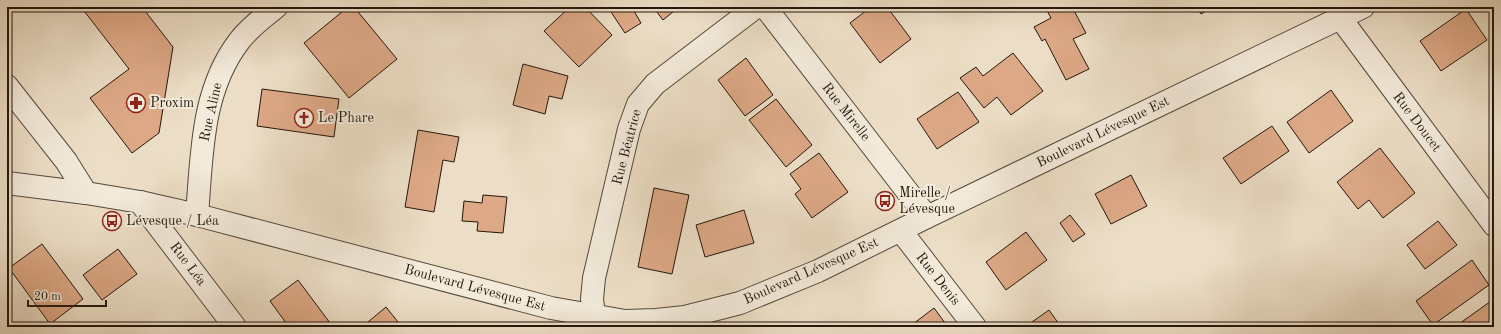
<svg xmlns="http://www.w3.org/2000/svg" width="1501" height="334" font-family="'Old Standard TT',serif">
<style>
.building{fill:#dda886;stroke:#22170d}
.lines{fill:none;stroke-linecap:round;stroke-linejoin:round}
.minor-casing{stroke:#54493b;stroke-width:24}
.tertiary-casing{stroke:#54493b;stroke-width:24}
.minor{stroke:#f3eada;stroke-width:22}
.tertiary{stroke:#f3eada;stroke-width:22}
.labels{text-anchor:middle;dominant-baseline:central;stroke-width:4;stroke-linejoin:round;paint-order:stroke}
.poi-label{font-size:14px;fill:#22170d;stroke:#f3eada;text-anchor:start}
.street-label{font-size:14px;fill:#22170d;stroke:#f3eada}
</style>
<rect width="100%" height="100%" fill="#ecdec6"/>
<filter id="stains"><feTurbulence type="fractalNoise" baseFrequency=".005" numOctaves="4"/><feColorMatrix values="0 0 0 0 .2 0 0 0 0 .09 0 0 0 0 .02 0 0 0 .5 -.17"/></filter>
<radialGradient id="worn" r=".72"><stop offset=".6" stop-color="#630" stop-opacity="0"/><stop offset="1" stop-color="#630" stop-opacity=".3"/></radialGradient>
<path class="building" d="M 81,7 L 142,7 L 173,47 L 159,133 L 132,153 L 90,98 L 129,69 Z
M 348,7 L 354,7 L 397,59 L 349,98 L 304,43 Z
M 570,7 L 585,7 L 612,35 L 579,67 L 544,31 Z
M 612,7 L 640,7 L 634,11 L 641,23 L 625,33 L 609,9 Z
M 653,7 L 679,7 L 663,20 Z
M 871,7 L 887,7 L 911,39 L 880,63 L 850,23 Z
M 1045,7 L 1072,7 L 1086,33 L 1073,39 L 1089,69 L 1066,80 L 1045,39 L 1042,41 L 1034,27 L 1051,18 Z
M 1197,7 L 1213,7 L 1201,14 Z
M 1466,9 L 1487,40 L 1441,71 L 1420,41 Z
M 1013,53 L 1043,91 L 1011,115 L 997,97 L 984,108 L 960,78 L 976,67 L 983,76 Z
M 746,58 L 773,95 L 745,116 L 718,80 Z
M 523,64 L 568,76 L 562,99 L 549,96 L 545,114 L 513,105 Z
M 262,89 L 339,99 L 334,137 L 257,126 Z
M 1331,90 L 1353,121 L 1309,153 L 1287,122 Z
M 958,92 L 979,122 L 937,149 L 917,119 Z
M 776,99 L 812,145 L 786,167 L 749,120 Z
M 1272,126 L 1289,151 L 1241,184 L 1223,158 Z
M 418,130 L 459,137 L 454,162 L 443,160 L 434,212 L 405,207 Z
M 1380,148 L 1415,193 L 1383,218 L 1369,200 L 1358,209 L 1337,182 Z
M 819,153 L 848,192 L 812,218 L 795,194 L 801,189 L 790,174 Z
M 1131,175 L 1147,206 L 1111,224 L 1095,194 Z
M 654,188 L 689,195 L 672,274 L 638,267 Z
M 483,195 L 507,197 L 503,233 L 477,231 L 478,222 L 462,221 L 464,201 L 482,203 Z
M 744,210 L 754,243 L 705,257 L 696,225 Z
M 1070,215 L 1085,234 L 1073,242 L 1060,223 Z
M 1438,221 L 1457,245 L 1425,269 L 1407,245 Z
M 1026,232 L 1047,260 L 1006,290 L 986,262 Z
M 42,244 L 83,299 L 50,324 L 9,268 Z
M 118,249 L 137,274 L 102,300 L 83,275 Z
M 1472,260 L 1489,285 L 1433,325 L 1416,301 Z
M 298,280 L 333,327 L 289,327 L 270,301 Z
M 1494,299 L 1494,327 L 1456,327 L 1456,326 Z
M 386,307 L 402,327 L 362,327 Z
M 934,308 L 948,327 L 909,327 Z
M 1049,310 L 1061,327 L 1025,327 Z"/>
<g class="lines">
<defs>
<path id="minor" d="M 765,7 L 927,217
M 1341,19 L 1494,225
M 7,86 L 66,161 L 86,193
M 140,202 L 235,327
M 197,215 C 202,155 201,90 240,40 C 250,27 264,17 276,7
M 901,231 L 975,327
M 602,327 L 594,316 L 592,299 L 594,278 L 629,129 L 638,104 L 655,84 L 756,7"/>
<path id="tertiary" d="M 7,183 L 86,193 L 140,202 L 197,215 L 551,308 L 625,321 L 656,320 L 685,317 L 740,303 L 818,271 L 927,217 L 1363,7"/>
</defs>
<use href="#minor" class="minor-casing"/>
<use href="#tertiary" class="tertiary-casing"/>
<use href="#minor" class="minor"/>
<use href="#tertiary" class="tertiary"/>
</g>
<defs>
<symbol id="pharmacy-ring" viewBox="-11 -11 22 22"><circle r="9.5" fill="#f3eada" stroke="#8f2418" stroke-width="1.5"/><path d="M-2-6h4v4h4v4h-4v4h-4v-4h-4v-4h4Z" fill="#8f2418"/></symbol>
<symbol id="church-ring" viewBox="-11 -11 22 22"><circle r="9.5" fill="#f3eada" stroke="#8f2418" stroke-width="1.5"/><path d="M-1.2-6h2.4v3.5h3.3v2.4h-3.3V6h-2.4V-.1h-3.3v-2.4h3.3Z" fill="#8f2418"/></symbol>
<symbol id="bus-ring" viewBox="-11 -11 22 22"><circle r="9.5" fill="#f3eada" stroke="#8f2418" stroke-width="1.5"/><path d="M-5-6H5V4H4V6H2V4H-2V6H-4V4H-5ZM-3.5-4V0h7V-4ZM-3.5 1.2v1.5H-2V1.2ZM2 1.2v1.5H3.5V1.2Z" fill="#8f2418"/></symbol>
</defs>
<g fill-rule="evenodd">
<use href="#pharmacy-ring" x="125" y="92" width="22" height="22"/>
<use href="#church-ring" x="293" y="107" width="22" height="22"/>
<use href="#bus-ring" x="874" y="190" width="22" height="22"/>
<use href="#bus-ring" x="101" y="210" width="22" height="22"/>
</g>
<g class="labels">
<g class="poi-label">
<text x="150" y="103">Proxim</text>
<text x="318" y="118">Le Phare</text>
<text x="899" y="193">Mirelle /<tspan x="899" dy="16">Lévesque</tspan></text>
<text x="126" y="221">Lévesque / Léa</text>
</g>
<g class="street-label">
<text transform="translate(211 112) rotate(-77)">Rue Aline</text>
<text transform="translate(846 112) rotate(52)">Rue Mirelle</text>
<text transform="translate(1417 122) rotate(53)">Rue Doucet</text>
<text transform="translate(1103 132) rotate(-26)">Boulevard Lévesque Est</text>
<text transform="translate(627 147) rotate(-75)">Rue Béatrice</text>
<text transform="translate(188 264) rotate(53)">Rue Léa</text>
<text transform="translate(811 271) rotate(-24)">Boulevard Lévesque Est</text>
<text transform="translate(938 279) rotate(52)">Rue Denis</text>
<text transform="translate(475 288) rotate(15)">Boulevard Lévesque Est</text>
</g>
</g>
<rect width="1501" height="334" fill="none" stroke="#ecdec6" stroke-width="24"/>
<rect x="8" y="8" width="1485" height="318" fill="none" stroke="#22170d" stroke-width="2"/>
<rect x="12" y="12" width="1477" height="310" fill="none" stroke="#22170d"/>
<path d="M28 300v6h78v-6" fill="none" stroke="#22170d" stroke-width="2"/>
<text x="34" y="300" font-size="12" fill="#22170d" stroke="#f3eada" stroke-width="3" paint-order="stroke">20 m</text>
<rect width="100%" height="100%" filter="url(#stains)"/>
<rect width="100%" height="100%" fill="url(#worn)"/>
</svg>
